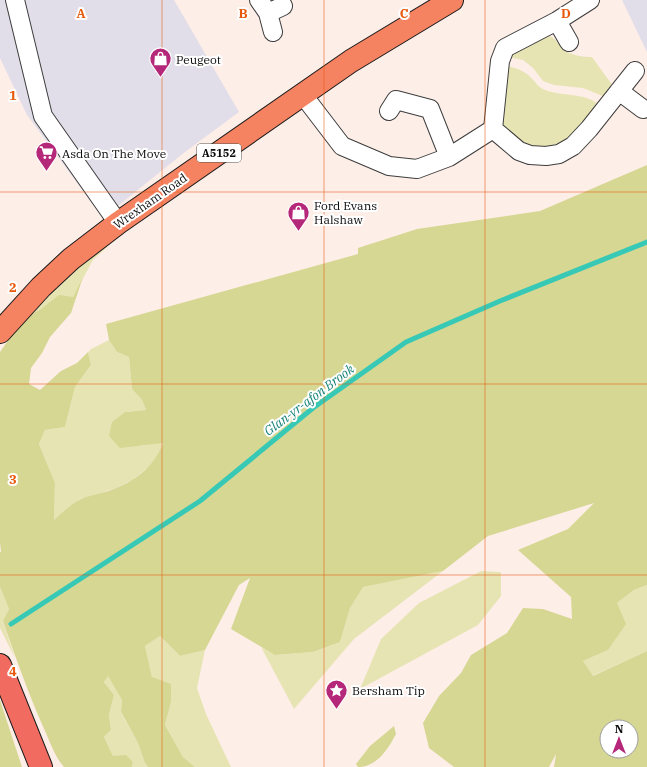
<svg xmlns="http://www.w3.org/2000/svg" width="647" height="767" font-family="'IBM Plex Serif',serif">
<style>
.industrial{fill:#e2dee9}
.green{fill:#e7e4b4}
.forest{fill:#d6d793;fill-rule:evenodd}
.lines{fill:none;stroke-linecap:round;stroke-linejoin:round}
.stream{stroke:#37c9b5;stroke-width:5}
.minor-casing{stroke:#3d3d3d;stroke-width:20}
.primary-casing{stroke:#1b1b1b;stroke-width:24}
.trunk-casing{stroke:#1b1b1b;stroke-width:24}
.minor{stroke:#fff;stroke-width:18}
.primary{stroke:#f58261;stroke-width:22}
.trunk{stroke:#f26b60;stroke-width:22}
.grid{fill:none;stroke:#e8590c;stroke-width:1;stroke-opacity:0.55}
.labels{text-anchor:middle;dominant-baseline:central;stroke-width:4;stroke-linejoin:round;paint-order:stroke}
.shield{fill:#fff;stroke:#545454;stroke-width:1}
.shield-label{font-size:11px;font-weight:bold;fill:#0a0a0a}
.poi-label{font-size:12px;fill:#0a0a0a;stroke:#fff;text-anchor:start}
.street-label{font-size:12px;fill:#0a0a0a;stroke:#fff}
.water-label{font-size:13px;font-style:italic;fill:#178379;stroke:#fff}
.grid-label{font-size:13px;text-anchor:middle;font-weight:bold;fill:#e8590c;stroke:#fff;stroke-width:4;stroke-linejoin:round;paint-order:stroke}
</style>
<rect width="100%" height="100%" fill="#feeee8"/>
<path class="industrial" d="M 0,0 L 174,0 L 239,112 L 185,152 L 103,218 L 27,115 L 0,58 Z
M 622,0 L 647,0 L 647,52 L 645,48 Z"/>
<path class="green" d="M 544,35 C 559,37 556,45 567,52 C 575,56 584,57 592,57 L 613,86 L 605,97 L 583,88 L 554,85 L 543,81 L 533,68 L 523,60 L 508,57 Z
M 504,65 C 512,67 520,69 527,74 C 534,79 537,87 545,90 C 564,97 581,92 599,104 L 568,140 L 557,145 L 534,149 L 505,132 L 502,123 Z
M 123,232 L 93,260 L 73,297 L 41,309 L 23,319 L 53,288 Z
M 109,340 L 117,352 L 129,357 L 132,389 L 142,400 L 146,410 L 125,412 L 140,446 L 163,442 L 159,455 L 151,465 L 132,480 L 116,488 L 80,499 L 54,520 L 55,483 L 39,444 L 45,430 L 65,427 L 75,387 L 91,365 L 88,352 L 91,349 Z
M 443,571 L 354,639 L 294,709 L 261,647 L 276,655 L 313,652 L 340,642 L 350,608 L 362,587 Z
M 481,571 L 501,572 L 501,596 L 478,625 L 360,689 L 381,639 L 419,603 Z
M 647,585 L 647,651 L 592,676 L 583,661 L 608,650 L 617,603 L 634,590 Z
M 0,587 L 9,609 L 3,622 L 15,658 L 0,628 Z
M 160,636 L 180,656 L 205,650 L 197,688 L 206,714 L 231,767 L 195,767 L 183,757 L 165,725 L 171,702 L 152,677 L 145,646 Z
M 108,675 L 122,700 L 121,713 L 138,743 L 144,761 L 148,767 L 132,767 L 133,762 L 113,756 L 104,737 L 111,730 L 109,715 L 114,695 L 104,682 Z"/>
<path class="forest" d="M 647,165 L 647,585 L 634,590 L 617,603 L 626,624 L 608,650 L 583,661 L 593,676 L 647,651 L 647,767 L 554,767 L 556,754 L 549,767 L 454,767 L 429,748 L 423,723 L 439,696 L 461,673 L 471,655 L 507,633 L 523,608 L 543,609 L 572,619 L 571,597 L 518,550 L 568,529 L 594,503 L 488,536 L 443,571 L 363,587 L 350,608 L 340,642 L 313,652 L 275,655 L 231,629 L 250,578 L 239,585 L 205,650 L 180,656 L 160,636 L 145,646 L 152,677 L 171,684 L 171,702 L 165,725 L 183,757 L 195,767 L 148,767 L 144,761 L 138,743 L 121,712 L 122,700 L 108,676 L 104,682 L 114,695 L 109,715 L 111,730 L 104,737 L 113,756 L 126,755 L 133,762 L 132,767 L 64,767 C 55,757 51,744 45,731 C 29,695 16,659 3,621 L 9,609 L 0,587 L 0,552 L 1,552 L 0,542 L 0,352 L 23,319 L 41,309 L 59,295 L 73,297 L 83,277 L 71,313 L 50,337 L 42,353 L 31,368 L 29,384 L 40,390 L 61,371 L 77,363 L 88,352 L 91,365 L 75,387 L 65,427 L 45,430 L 39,444 L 55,483 L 54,520 C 62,513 71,504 81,499 C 92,494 105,493 116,488 C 138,479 155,465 163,443 L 120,448 L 109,436 L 112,422 L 125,412 L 146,410 L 142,400 L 132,389 L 129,357 L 117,352 L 109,340 L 106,324 L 358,254 L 358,248 L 417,229 L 540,211 ZM 607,727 L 631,727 L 631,751 L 607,751 Z
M 0,700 L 22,767 L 0,767 Z
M 394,726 L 396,734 C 388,749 377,767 358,767 L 356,764 L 370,746 Z"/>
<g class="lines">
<path class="stream" d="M 11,624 L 200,501 L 313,408 L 406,342 L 500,301 L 647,242"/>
<defs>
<path id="minor" d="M 15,0 L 43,116 L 118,223
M 259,0 L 268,13 L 273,32
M 268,13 L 283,6
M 557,21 L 569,42
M 619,91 L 643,109
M 303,95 L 342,146 L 389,166 L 417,169 L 449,157 L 493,129 L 500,61 L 505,48 L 557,21 L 590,0
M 389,111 L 396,100 L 430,109 L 449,157
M 493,129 L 519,151 L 530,155 L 546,156 L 559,154 L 573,146 L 589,129 L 635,71"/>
<path id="primary" d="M 0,332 L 41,287 L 71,259 L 118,223 L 351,61 L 452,0"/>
<path id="trunk" d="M 0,665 L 41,767"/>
</defs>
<use href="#minor" class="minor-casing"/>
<use href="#primary" class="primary-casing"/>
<use href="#trunk" class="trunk-casing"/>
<use href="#minor" class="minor"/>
<use href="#primary" class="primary"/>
<use href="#trunk" class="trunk"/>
</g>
<path class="grid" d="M 162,0 L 162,767M 324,0 L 324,767M 485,0 L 485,767M 0,192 L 647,192M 0,384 L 647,384M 0,575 L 647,575"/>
<defs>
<symbol id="shop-pin" viewBox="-11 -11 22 30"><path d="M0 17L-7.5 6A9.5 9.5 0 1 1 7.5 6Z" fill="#b52779" stroke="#fff"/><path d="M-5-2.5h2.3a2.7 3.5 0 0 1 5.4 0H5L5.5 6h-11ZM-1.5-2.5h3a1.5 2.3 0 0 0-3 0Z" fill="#fff"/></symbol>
<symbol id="supermarket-pin" viewBox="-11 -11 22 30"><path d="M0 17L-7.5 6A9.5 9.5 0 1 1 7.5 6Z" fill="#b52779" stroke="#fff"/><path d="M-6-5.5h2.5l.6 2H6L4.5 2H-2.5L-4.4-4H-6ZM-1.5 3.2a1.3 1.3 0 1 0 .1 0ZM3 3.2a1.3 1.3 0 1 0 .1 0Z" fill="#fff"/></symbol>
<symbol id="sight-pin" viewBox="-11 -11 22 30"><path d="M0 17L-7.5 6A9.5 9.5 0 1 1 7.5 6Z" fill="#b52779" stroke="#fff"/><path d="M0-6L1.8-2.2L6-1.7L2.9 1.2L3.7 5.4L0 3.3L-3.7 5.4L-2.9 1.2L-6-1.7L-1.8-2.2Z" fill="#fff"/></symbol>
</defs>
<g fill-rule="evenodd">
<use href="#shop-pin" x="148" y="46" width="25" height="34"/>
<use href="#supermarket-pin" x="34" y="140" width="25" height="34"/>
<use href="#shop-pin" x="286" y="200" width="25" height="34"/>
<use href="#sight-pin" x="324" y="678" width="25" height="34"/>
</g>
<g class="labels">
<rect class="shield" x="197" y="144" width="44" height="18" rx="3"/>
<g class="shield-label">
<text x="219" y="153">A5152</text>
</g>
<g class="poi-label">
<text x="176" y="59">Peugeot</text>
<text x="62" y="153">Asda On The Move</text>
<text x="314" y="205">Ford Evans<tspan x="314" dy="14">Halshaw</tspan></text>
<text x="352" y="690">Bersham Tip</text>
</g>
<g class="street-label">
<text transform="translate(150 201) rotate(-35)">Wrexham Road</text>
</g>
<g class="water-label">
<text transform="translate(309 400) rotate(-37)">Glan-yr-afon Brook</text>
</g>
</g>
<g class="grid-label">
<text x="81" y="18">A</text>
<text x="243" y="18">B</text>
<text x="404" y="18">C</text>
<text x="566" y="18">D</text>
<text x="13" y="100">1</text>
<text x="13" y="292">2</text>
<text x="13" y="484">3</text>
<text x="13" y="676">4</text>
</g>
<g transform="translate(619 739)"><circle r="19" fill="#ffffff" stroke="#9d9d9d"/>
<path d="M0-3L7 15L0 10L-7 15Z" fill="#b52779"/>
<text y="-6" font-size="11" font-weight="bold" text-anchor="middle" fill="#0a0a0a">N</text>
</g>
</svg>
